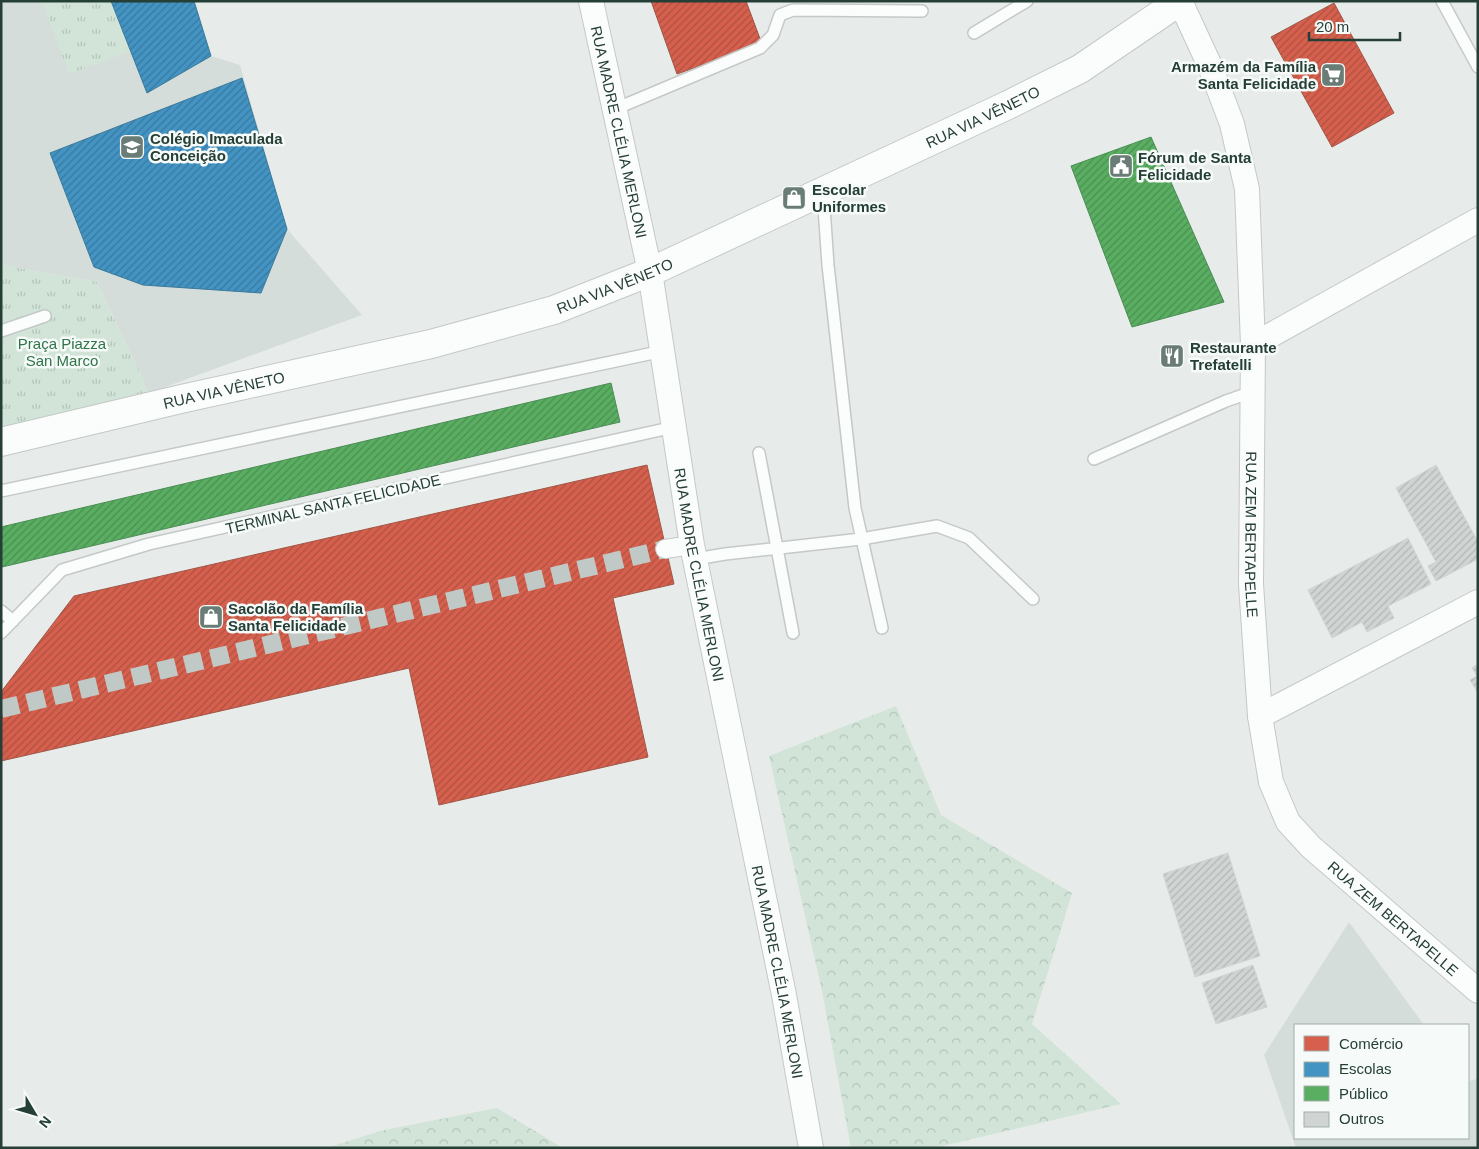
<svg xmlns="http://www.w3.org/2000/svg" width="1479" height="1149" font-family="Helvetica,sans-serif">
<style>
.built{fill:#d5ddda}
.grass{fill:url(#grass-tufts)}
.forest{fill:url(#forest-crowns)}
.shops{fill:url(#shops-hatch);stroke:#a15646}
.schools{fill:url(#schools-hatch);stroke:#3a7a99}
.public{fill:url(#public-hatch);stroke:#4a8d54}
.building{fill:url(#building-hatch);stroke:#d0d5d3}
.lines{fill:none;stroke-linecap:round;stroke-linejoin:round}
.pedestrian-tunnel{stroke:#c0c9c6;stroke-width:18;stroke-dasharray:18 9;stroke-linecap:butt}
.service-casing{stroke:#c4c9c7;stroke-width:14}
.pedestrian-casing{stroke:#c4c9c7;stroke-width:20}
.minor-casing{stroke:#c4c9c7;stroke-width:26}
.secondary-casing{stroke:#c3c9c7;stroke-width:30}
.service{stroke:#fbfcfc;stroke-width:11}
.pedestrian{stroke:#fbfcfc;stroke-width:18}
.minor{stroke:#fbfcfc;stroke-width:24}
.secondary{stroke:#fbfcfc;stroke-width:28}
.labels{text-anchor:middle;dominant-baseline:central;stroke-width:5;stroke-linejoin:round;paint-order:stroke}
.poi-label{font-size:15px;font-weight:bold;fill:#253f37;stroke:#f6faf8;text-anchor:start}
.street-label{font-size:15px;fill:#253f37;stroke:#f6faf8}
.park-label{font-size:15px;fill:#307449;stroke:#f6faf8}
</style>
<defs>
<pattern id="grass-tufts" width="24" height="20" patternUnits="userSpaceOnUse" patternTransform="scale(1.25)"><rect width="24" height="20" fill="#d1e4d7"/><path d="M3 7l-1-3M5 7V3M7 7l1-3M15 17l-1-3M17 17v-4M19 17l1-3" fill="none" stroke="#b3c5b9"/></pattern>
<pattern id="forest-crowns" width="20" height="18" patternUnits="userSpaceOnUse" patternTransform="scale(1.25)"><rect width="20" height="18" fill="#d1e4d7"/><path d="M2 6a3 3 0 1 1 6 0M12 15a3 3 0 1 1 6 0" fill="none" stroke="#b3c5b9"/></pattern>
<pattern id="shops-hatch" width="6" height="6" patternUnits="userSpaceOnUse" patternTransform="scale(1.25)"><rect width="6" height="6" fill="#d6604d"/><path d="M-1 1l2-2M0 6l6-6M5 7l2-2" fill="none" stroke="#ad5141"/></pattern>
<pattern id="schools-hatch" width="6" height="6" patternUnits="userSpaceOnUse" patternTransform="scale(1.25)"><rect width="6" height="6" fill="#4393c3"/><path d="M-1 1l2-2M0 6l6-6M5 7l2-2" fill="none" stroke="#38799f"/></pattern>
<pattern id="public-hatch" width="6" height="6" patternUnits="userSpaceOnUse" patternTransform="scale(1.25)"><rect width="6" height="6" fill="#5aae61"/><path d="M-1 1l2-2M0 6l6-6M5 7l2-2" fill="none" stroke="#4a8f51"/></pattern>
<pattern id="building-hatch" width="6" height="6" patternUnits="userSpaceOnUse" patternTransform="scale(1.25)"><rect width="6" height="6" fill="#d0d4d3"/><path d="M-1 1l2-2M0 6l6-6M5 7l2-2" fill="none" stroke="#b2b7b6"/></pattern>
</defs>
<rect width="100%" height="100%" fill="#e7ecea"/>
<path class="built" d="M 1,1 L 194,1 L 211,56 L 240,65 L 287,229 L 362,315 L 149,393 L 97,282 L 1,265 Z
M 1349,922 L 1424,1025 L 1295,1025 L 1295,1138 L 1468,1138 L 1468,1081 L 1478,1079 L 1478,1148 L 1296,1148 L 1264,1055 Z"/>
<path class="grass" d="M 42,1 L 143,1 L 158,41 L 69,74 Z
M 1,265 L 97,282 L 149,393 L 1,433 Z"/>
<path class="forest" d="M 896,706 L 941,815 L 1072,893 L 1032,1024 L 1121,1104 L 934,1148 L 851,1148 L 822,991 L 769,756 Z
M 497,1108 L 563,1148 L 326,1148 L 384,1130 Z"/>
<path class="shops" d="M 651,1 L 746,1 L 762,44 L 677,74 Z
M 1334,3 L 1394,113 L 1332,147 L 1271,37 Z
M 647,465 L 674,584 L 613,598 L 648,757 L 439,805 L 409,668 L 1,761 L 1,692 L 74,596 Z"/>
<path class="schools" d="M 111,1 L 194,1 L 211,56 L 147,93 Z
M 242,78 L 287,229 L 261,293 L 143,285 L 94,267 L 50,153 Z"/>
<path class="public" d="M 1151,137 L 1224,302 L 1132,327 L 1071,166 Z
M 611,383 L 620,422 L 2,567 L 1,565 L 1,527 Z"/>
<path class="building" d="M 1436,465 L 1478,542 L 1478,559 L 1436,581 L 1428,566 L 1436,562 L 1396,488 Z
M 1408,538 L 1431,584 L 1388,606 L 1394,618 L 1367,632 L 1362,622 L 1332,638 L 1308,590 Z
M 1478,664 L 1478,693 L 1470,680 L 1477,676 L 1472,668 Z
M 1228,853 L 1260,956 L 1195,977 L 1163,874 Z
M 1253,965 L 1267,1007 L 1216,1024 L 1202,983 Z"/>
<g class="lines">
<path class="pedestrian-tunnel" d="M 1,709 L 665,549"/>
<defs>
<path id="service" d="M 1442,1 L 1478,67
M 974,33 L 1027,1
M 615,109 L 760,48 L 773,35 L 780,15 L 793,10 L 922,11
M 823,193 L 828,265 L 855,508 L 882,628
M 1,331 L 45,316
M 759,453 L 793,633
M 1094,459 L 1226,401 L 1252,392
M 1,491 L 663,351
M 696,559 L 725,554 L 861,539 L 937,526 L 969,538 L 1033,599
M 1,611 L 13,621
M 1,633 L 62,570 L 149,544 L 674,427"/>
<path id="pedestrian" d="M 665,549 L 692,545"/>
<g id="minor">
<path id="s1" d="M 591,1 L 650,272 L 692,545 L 784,995 L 811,1148"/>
<path id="s2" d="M 1180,1 L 1210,66 L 1232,124 L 1247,189 L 1253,345 L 1251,584 L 1260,716 L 1271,782 L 1288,822 L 1311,847 L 1478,991"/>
<path d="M 1253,345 L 1478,220"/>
<path d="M 1260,716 L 1478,602"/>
</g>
<g id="secondary">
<path id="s3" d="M 1,442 L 181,399 L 431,344 L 554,310 L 650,272 L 1008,105 L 1080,69 L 1180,1"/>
</g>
</defs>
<use href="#service" class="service-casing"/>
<use href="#pedestrian" class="pedestrian-casing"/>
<use href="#minor" class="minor-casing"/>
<use href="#secondary" class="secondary-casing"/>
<use href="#service" class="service"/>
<use href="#pedestrian" class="pedestrian"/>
<use href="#minor" class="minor"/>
<use href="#secondary" class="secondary"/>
</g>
<defs>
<symbol id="supermarket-square" viewBox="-11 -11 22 22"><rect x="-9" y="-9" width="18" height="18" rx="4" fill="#697c76" stroke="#f6faf8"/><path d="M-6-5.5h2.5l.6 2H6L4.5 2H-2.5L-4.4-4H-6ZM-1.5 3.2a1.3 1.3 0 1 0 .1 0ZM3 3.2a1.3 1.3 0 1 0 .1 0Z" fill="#fff"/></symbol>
<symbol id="school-square" viewBox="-11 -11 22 22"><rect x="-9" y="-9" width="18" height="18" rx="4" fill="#697c76" stroke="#f6faf8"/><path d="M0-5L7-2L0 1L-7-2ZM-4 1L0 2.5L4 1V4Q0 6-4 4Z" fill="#fff"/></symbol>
<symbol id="civic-square" viewBox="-11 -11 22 22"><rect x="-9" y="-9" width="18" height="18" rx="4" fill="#697c76" stroke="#f6faf8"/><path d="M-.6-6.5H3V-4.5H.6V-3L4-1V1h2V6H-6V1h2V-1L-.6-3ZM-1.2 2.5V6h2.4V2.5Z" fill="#fff"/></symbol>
<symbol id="shop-square" viewBox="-11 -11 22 22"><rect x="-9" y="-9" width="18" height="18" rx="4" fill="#697c76" stroke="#f6faf8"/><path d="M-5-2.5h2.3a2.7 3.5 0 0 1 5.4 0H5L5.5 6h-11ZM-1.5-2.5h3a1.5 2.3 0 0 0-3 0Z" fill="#fff"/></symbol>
<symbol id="restaurant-square" viewBox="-11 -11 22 22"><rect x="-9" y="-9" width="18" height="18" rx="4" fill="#697c76" stroke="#f6faf8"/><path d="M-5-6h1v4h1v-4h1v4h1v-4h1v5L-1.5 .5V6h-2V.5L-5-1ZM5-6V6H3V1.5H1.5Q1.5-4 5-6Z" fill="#fff"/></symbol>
</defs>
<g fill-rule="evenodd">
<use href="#supermarket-square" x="1319" y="61" width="28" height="28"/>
<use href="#school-square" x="118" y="133" width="28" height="28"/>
<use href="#civic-square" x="1107" y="152" width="28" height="28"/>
<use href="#shop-square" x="780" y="184" width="28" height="28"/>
<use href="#restaurant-square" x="1158" y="342" width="28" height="28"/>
<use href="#shop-square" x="197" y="603" width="28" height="28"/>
</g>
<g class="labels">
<g class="poi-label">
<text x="1316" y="66" text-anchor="end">Armazém da Família<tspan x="1316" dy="17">Santa Felicidade</tspan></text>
<text x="150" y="138">Colégio Imaculada<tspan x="150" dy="17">Conceição</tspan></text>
<text x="1138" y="157">Fórum de Santa<tspan x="1138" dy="17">Felicidade</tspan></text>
<text x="812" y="189">Escolar<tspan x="812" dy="17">Uniformes</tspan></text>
<text x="1190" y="347">Restaurante<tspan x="1190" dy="17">Trefatelli</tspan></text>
<text x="228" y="608">Sacolão da Família<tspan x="228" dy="17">Santa Felicidade</tspan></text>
</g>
<g class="street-label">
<text stroke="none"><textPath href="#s3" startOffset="1039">RUA VIA VÊNETO</textPath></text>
<text stroke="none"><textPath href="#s1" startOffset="134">RUA MADRE CLÉLIA MERLONI</textPath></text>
<text stroke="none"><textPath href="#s3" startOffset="634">RUA VIA VÊNETO</textPath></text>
<text stroke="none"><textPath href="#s3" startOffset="229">RUA VIA VÊNETO</textPath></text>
<text transform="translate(333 504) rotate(-13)">TERMINAL SANTA FELICIDADE</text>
<text stroke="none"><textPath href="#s2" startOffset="546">RUA ZEM BERTAPELLE</textPath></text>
<text stroke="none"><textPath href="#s1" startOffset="584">RUA MADRE CLÉLIA MERLONI</textPath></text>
<text stroke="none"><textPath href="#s2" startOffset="981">RUA ZEM BERTAPELLE</textPath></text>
<text stroke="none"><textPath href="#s1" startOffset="989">RUA MADRE CLÉLIA MERLONI</textPath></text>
</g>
<g class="park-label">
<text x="62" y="343">Praça Piazza<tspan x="62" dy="17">San Marco</tspan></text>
</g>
</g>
<rect width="1479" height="1149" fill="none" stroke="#253f37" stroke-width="5"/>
<rect x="1294" y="1024" width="175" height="115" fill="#f6faf8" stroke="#a2afab"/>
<rect x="1304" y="1036" width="25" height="15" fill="#d6604d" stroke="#a2afab"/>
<text x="1339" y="1049" font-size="15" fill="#253f37">Comércio</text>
<rect x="1304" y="1062" width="25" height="15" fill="#4393c3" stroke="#a2afab"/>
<text x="1339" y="1074" font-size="15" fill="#253f37">Escolas</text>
<rect x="1304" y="1086" width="25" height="15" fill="#5aae61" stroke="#a2afab"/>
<text x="1339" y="1099" font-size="15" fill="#253f37">Público</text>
<rect x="1304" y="1112" width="25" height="15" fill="#d0d4d3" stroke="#a2afab"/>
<text x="1339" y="1124" font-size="15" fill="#253f37">Outros</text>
<g transform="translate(35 1114) rotate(128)" stroke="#f6faf8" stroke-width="4" paint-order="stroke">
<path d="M0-4L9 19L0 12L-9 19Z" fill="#253f37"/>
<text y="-8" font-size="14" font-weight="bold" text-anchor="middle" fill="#253f37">N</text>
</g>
<path d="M1309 32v8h91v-8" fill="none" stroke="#253f37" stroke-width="2.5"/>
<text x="1316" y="32" font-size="15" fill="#253f37" stroke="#f6faf8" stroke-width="4" paint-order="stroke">20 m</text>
</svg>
